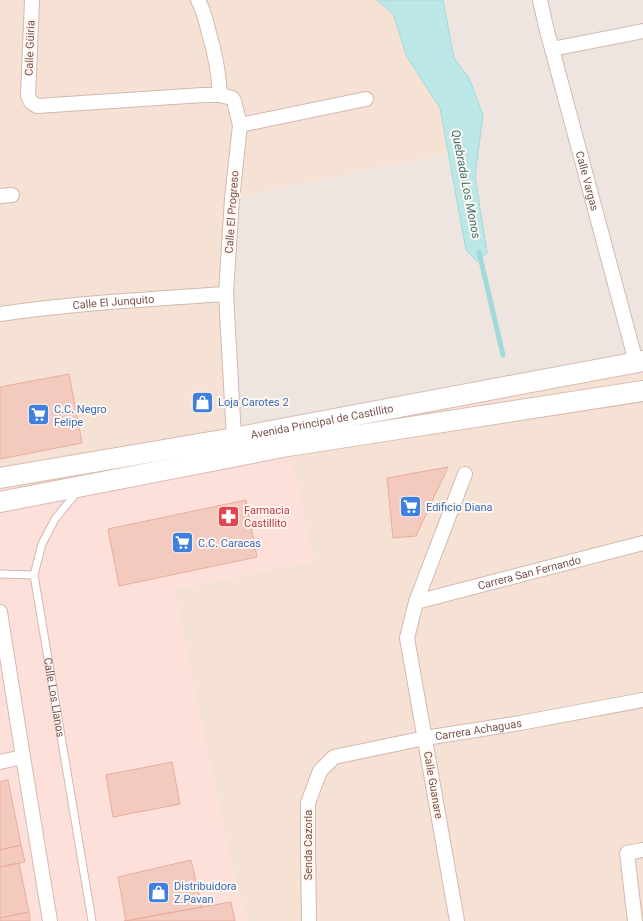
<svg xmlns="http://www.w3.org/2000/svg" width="643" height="921" font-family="Roboto,sans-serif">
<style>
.residential{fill:#f5e2d5}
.commercial{fill:#fee0db}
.industrial{fill:#eee5e1}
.water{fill:#bbe8e7;stroke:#a0dada}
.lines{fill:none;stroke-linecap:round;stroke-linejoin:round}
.stream{stroke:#a0dada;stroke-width:5}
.building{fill:#f4cabe;stroke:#e7ad9e}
.service-casing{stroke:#d3b9af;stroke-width:9}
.minor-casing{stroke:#d3b9af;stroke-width:16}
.secondary-casing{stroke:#d8baaf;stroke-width:22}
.service{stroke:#fff;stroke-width:7}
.minor{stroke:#fff;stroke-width:14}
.secondary{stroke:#fff;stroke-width:20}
.labels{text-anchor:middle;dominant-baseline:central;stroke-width:4;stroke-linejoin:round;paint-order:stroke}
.street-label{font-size:11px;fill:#79534a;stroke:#fff6ef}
.shop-label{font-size:11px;fill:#366cbe;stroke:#fff6ef;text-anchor:start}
.health-label{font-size:11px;fill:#be3a42;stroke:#fff6ef;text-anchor:start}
.water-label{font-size:12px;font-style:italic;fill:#3a7676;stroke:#fff6ef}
</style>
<rect width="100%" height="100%" fill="#fdf1e8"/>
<path class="residential" d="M 0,0 L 377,0 L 393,14 L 407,57 L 440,108 L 448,154 L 234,198 L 643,363 L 643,921 L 246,921 L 226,844 L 173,589 L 314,560 L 0,502 Z"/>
<path class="commercial" d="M 288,446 L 314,560 L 173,589 L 226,844 L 246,921 L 0,921 L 0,502 Z"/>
<path class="industrial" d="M 443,0 L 643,0 L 643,363 L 237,438 L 231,361 L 234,198 L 448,154 L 466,250 L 487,253 L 475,176 L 483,115 L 469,78 L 454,58 Z"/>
<path class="water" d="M 377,0 L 443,0 L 454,58 L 469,78 L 483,115 L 475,176 L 487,253 L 477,261 L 466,250 L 440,108 L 407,57 L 393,14 Z"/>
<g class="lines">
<path class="stream" d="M 479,252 L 503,355"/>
</g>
<path class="building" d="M 69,374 L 82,443 L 0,459 L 0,387 Z
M 448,467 L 416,536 L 393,538 L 387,478 Z
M 246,500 L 257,557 L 119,586 L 108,529 Z
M 172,762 L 180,804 L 113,817 L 106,775 Z
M 8,780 L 21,845 L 0,850 L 0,782 Z
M 21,845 L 25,862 L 0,867 L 0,850 Z
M 191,860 L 202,907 L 126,921 L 118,877 Z
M 19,863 L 29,912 L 0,918 L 0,867 Z
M 231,902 L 235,921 L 124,921 L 202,907 Z
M 29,912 L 30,921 L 0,921 L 0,918 Z"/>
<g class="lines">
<defs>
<g id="service">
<path id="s1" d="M 77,492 L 55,519 L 42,544 L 34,575 L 92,921"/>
<path d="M 0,574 L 34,575"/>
</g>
<g id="minor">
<path d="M 32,0 L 28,96 L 31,102 L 37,106 L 203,95 L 220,95"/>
<path d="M 198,0 C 204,11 206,21 209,33 C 215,53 219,74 220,95 L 232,98 L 234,101 L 240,125 L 232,199 L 226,294 L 234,438"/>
<path id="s2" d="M 540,0 L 546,27 L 552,49 L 636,362"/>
<path d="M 552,49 L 643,31"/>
<path d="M 240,125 L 366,99"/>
<path d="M 0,196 L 12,195"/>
<path id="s3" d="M 0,314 C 75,303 151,299 226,294"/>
<path id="s4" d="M 416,602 L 643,543"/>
<path d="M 0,612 L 23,757 L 50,921"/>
<path d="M 0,762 L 23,757"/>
<path id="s5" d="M 309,921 L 308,847 L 308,803 L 320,771 L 334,757 L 425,738 L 520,723 L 643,700"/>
<path d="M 457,921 L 407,638 L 416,602 L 465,474"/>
<path d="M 635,921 L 627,853 L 643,850"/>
</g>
<g id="secondary">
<path id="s6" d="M 0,478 L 234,438 L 643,361"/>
<path d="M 0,502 L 288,446 L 643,391"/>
</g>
</defs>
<use href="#service" class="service-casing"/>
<use href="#minor" class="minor-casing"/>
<use href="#secondary" class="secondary-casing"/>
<use href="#service" class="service"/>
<use href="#minor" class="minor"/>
<use href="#secondary" class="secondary"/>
</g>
<defs>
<symbol id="shop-square" viewBox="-11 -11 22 22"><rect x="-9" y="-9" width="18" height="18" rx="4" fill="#3f7fe0" stroke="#fff6ef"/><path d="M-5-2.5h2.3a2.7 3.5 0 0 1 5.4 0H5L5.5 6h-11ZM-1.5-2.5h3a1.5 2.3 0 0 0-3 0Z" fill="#fff"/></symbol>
<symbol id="supermarket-square" viewBox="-11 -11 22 22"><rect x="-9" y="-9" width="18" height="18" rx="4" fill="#3f7fe0" stroke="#fff6ef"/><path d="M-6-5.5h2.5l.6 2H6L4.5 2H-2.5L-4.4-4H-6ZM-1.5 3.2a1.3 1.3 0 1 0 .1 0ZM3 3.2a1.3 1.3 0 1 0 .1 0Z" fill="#fff"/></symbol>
<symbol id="pharmacy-square" viewBox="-11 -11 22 22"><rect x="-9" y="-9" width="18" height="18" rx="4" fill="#e0444e" stroke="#fff6ef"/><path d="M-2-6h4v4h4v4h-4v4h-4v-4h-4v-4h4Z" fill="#fff"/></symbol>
</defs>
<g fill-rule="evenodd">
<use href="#shop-square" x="190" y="390" width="25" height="25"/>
<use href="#supermarket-square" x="26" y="402" width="25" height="25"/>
<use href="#supermarket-square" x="398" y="494" width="25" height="25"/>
<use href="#pharmacy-square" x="216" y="504" width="25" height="25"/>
<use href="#supermarket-square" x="170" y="530" width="25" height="25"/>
<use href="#shop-square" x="146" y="880" width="25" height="25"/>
</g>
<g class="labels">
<g class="street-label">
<text transform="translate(30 48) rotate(-88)">Calle Güiria</text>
<text stroke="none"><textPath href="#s2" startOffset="187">Calle Vargas</textPath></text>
<text transform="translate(232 212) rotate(-86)">Calle El Progreso</text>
<text stroke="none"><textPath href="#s3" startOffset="114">Calle El Junquito</textPath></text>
<text stroke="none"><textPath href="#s6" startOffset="327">Avenida Principal de Castillito</textPath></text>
<text stroke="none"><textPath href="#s4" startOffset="117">Carrera San Fernando</textPath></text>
<text stroke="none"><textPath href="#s1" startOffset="219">Calle Los Llanos</textPath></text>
<text stroke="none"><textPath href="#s5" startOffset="319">Carrera Achaguas</textPath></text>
<text transform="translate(433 785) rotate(80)">Calle Guanare</text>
<text transform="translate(308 845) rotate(-90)">Senda Cazorla</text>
</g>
<g class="shop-label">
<text x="218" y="402">Loja Carotes 2</text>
<text x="54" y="409">C.C. Negro<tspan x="54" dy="13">Felipe</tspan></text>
<text x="426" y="507">Edificio Diana</text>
<text x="198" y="543">C.C. Caracas</text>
<text x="174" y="886">Distribuidora<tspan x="174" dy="13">Z.Pavan</tspan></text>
</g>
<g class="health-label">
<text x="244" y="510">Farmacia<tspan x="244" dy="13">Castillito</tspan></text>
</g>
<g class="water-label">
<text transform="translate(466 184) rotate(79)">Quebrada Los Monos</text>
</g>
</g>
</svg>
